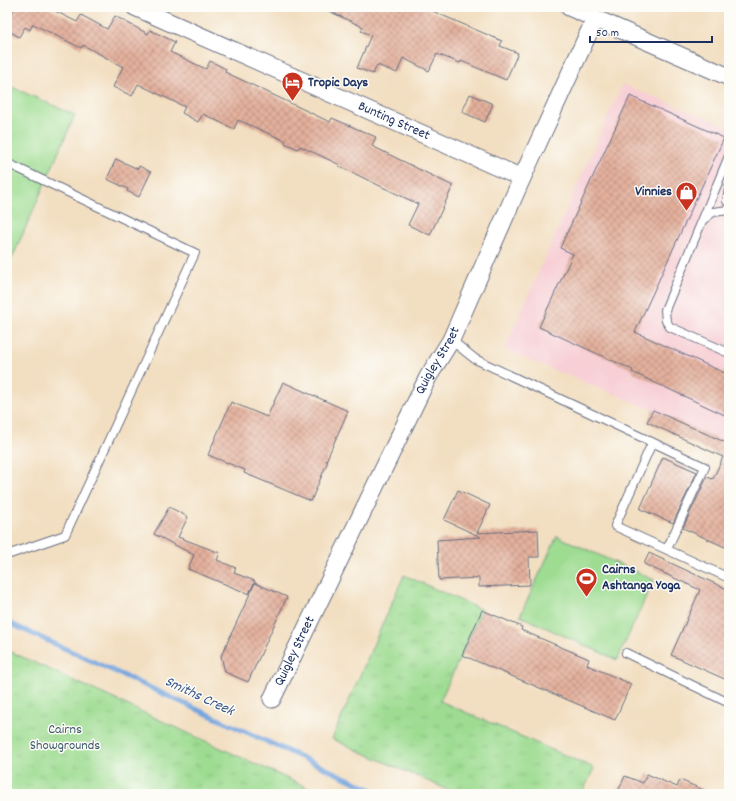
<svg xmlns="http://www.w3.org/2000/svg" width="736" height="801" font-family="Dekko,sans-serif">
<style>
.built{fill:#f7cfd5}
.grass{fill:url(#grass-tufts);stroke:#5c8678}
.garden{fill:#9ddc91;stroke:#5c8678}
.lines{fill:none;stroke-linecap:round;stroke-linejoin:round}
.stream{stroke:#75a4de;stroke-width:5}
.building{fill:url(#building-cross-hatch)}
.lane-casing{stroke:#666c80;stroke-width:10}
.street-casing{stroke:#666c80;stroke-width:19}
.lane{stroke:#fff;stroke-width:8}
.street{stroke:#fff;stroke-width:17}
.labels{text-anchor:middle;dominant-baseline:central;stroke-width:3;stroke-linejoin:round;paint-order:stroke}
.poi-label{font-size:14px;font-weight:bold;fill:#1b2f5e;stroke:#fdfcf7;text-anchor:start}
.street-label{font-size:14px;fill:#1b2f5e;stroke:#fdfcf7}
.park-label{font-size:14px;fill:#3c5a6b;stroke:#fdfcf7}
.water-label{font-size:15px;font-style:italic;fill:#3a588b;stroke:#fdfcf7}
</style>
<defs>
<pattern id="grass-tufts" width="24" height="20" patternUnits="userSpaceOnUse"><rect width="24" height="20" fill="#9ddc91"/><path d="M3 7l-1-3M5 7V3M7 7l1-3M15 17l-1-3M17 17v-4M19 17l1-3" fill="none" stroke="#87bd7f"/></pattern>
<pattern id="building-cross-hatch" width="8" height="8" patternUnits="userSpaceOnUse"><rect width="8" height="8" fill="#e4b09c"/><path d="M0 0l8 8M0 8l8-8" fill="none" stroke="#b89082"/></pattern>
</defs>
<rect width="100%" height="100%" fill="#fdfcf7"/>
<filter id="ink" filterUnits="userSpaceOnUse"><feTurbulence type="fractalNoise" baseFrequency=".025" numOctaves="2"/><feDisplacementMap in="SourceGraphic" scale="8" xChannelSelector="R" yChannelSelector="G"/><feConvolveMatrix kernelMatrix="1 2 1 2 8 2 1 2 1" color-interpolation-filters="sRGB"/></filter>
<filter id="wash" filterUnits="userSpaceOnUse"><feTurbulence type="fractalNoise" baseFrequency=".012" numOctaves="4" result="noise"/><feDisplacementMap in="SourceGraphic" scale="16" xChannelSelector="R" yChannelSelector="G"/><feGaussianBlur stdDeviation="0.9" result="paint"/><feColorMatrix in="noise" values="0 0 0 0 0 0 0 0 0 0 0 0 0 0 0 0 0 1.4 0 .05"/><feComposite in="paint" operator="in"/></filter>
<g filter="url(#wash)">
<rect width="100%" height="100%" fill="#f2dec0"/>
<path class="built" d="M 622,84 L 729,127 L 729,445 L 653,410 L 504,350 Z"/>
<path class="grass" d="M 404,575 L 482,610 L 440,701 L 594,768 L 582,794 L 457,794 L 332,739 Z
M 7,650 L 321,794 L 7,794 Z"/>
<path class="garden" d="M 7,85 L 75,115 L 7,270 Z
M 557,536 L 654,580 L 617,660 L 520,616 Z"/>
<g class="lines">
<path class="stream" d="M 7,622 L 381,794"/>
</g>
<g id="blocks">
<path class="building" d="M 15,7 L 47,7 L 77,22 L 81,15 L 107,29 L 115,16 L 148,34 L 150,30 L 175,42 L 170,52 L 206,69 L 210,61 L 226,69 L 225,72 L 330,122 L 332,118 L 376,137 L 372,146 L 453,186 L 430,235 L 408,225 L 418,204 L 376,184 L 339,166 L 340,165 L 300,146 L 298,149 L 285,143 L 286,141 L 238,120 L 234,129 L 203,114 L 198,122 L 182,113 L 185,107 L 138,84 L 132,96 L 113,87 L 123,67 L 83,45 L 81,48 L 33,24 L 30,30 L 25,27 L 19,37 L 7,30 L 7,22 Z
M 320,7 L 423,7 L 502,41 L 500,46 L 518,53 L 506,80 L 461,61 L 460,63 L 437,54 L 429,71 L 403,58 L 397,73 L 377,65 L 373,74 L 357,68 L 371,35 L 361,31 L 363,27 Z
M 470,94 L 493,104 L 485,122 L 462,112 Z
M 630,96 L 724,138 L 635,332 L 729,375 L 729,417 L 632,372 L 633,370 L 539,327 L 573,254 L 560,248 Z
M 116,159 L 138,169 L 139,166 L 151,172 L 139,197 L 127,191 L 128,189 L 107,179 Z
M 283,382 L 348,411 L 326,461 L 328,461 L 311,501 L 244,473 L 245,470 L 208,455 L 231,402 L 267,417 Z
M 653,410 L 729,444 L 729,540 L 725,547 L 683,528 L 707,477 L 713,479 L 723,457 L 647,422 Z
M 663,457 L 697,472 L 673,523 L 640,509 Z
M 458,490 L 490,505 L 477,533 L 538,530 L 539,557 L 529,557 L 530,585 L 479,587 L 479,578 L 439,580 L 437,540 L 481,537 L 444,520 Z
M 169,507 L 188,517 L 178,537 L 220,553 L 217,560 L 236,568 L 234,573 L 255,581 L 249,594 L 188,569 L 194,555 L 154,534 Z
M 649,553 L 729,590 L 729,681 L 671,655 L 700,590 L 644,564 Z
M 255,583 L 287,597 L 248,682 L 225,672 L 221,656 Z
M 482,610 L 522,627 L 521,630 L 589,659 L 587,665 L 631,684 L 615,720 L 462,655 Z
M 647,774 L 677,787 L 680,780 L 713,794 L 617,794 L 625,776 L 643,783 Z"/>
</g>
</g>
<g filter="url(#ink)">
<use href="#blocks" fill-opacity="0" stroke="#666c80" stroke-width="1"/>
<g class="lines">
<defs>
<path id="lane" d="M 729,156 L 665,310 L 666,321 L 670,327 L 729,353
M 7,163 L 195,253 L 65,535 L 7,555
M 729,188 L 727,201 L 729,203
M 704,219 L 713,212 L 729,210
M 451,340 L 475,359 L 705,467 L 667,549
M 652,443 L 615,526 L 729,578
M 626,653 L 729,703"/>
<g id="street">
<path id="s1" d="M 135,7 L 522,178"/>
<path d="M 569,7 L 729,77"/>
<path id="s2" d="M 272,699 L 428,377 L 451,340 L 522,178 L 595,19"/>
</g>
</defs>
<use href="#lane" class="lane-casing"/>
<use href="#street" class="street-casing"/>
<use href="#lane" class="lane"/>
<use href="#street" class="street"/>
</g>
</g>
<defs>
<symbol id="hotel-pin" viewBox="-11 -11 22 30"><path d="M0 17L-7.5 6A9.5 9.5 0 1 1 7.5 6Z" fill="#c8321e" stroke="#fdfcf7"/><path d="M-6-4.5h1.5V1H6V5H4.5V3h-9V5H-6ZM-4 0a1.8 1.8 0 1 1 3.6 0ZM.5 0V-2.5h3Q6-2.5 6 0Z" fill="#fff"/></symbol>
<symbol id="shop-pin" viewBox="-11 -11 22 30"><path d="M0 17L-7.5 6A9.5 9.5 0 1 1 7.5 6Z" fill="#c8321e" stroke="#fdfcf7"/><path d="M-5-2.5h2.3a2.7 3.5 0 0 1 5.4 0H5L5.5 6h-11ZM-1.5-2.5h3a1.5 2.3 0 0 0-3 0Z" fill="#fff"/></symbol>
<symbol id="stadium-pin" viewBox="-11 -11 22 30"><path d="M0 17L-7.5 6A9.5 9.5 0 1 1 7.5 6Z" fill="#c8321e" stroke="#fdfcf7"/><path d="M0-5a6.5 5 0 1 0 0 10a6.5 5 0 1 0 0-10ZM-3.5-1.8h7v3.6h-7Z" fill="#fff"/></symbol>
</defs>
<g fill-rule="evenodd">
<use href="#hotel-pin" x="280" y="70" width="25" height="34"/>
<use href="#shop-pin" x="674" y="180" width="25" height="34"/>
<use href="#stadium-pin" x="574" y="566" width="25" height="34"/>
</g>
<g class="labels">
<g class="poi-label">
<text x="308" y="83">Tropic Days</text>
<text x="672" y="192" text-anchor="end">Vinnies</text>
<text x="602" y="570">Cairns<tspan x="602" dy="16">Ashtanga Yoga</tspan></text>
</g>
<g class="street-label">
<text stroke="none"><textPath href="#s1" startOffset="283">Bunting Street</textPath></text>
<text stroke="none"><textPath href="#s2" startOffset="377">Quigley Street</textPath></text>
<text stroke="none"><textPath href="#s2" startOffset="53">Quigley Street</textPath></text>
</g>
<g class="park-label">
<text x="65" y="730">Cairns<tspan x="65" dy="16">Showgrounds</tspan></text>
</g>
<g class="water-label">
<text transform="translate(199 697) rotate(25)">Smiths Creek</text>
</g>
</g>
<rect width="736" height="801" fill="none" stroke="#fdfcf7" stroke-width="24"/>
<path d="M590 36v6h122v-6" fill="none" stroke="#1b2f5e" stroke-width="2"/>
<text x="596" y="36" font-size="12" fill="#1b2f5e" stroke="#fdfcf7" stroke-width="3" paint-order="stroke">50 m</text>
</svg>
